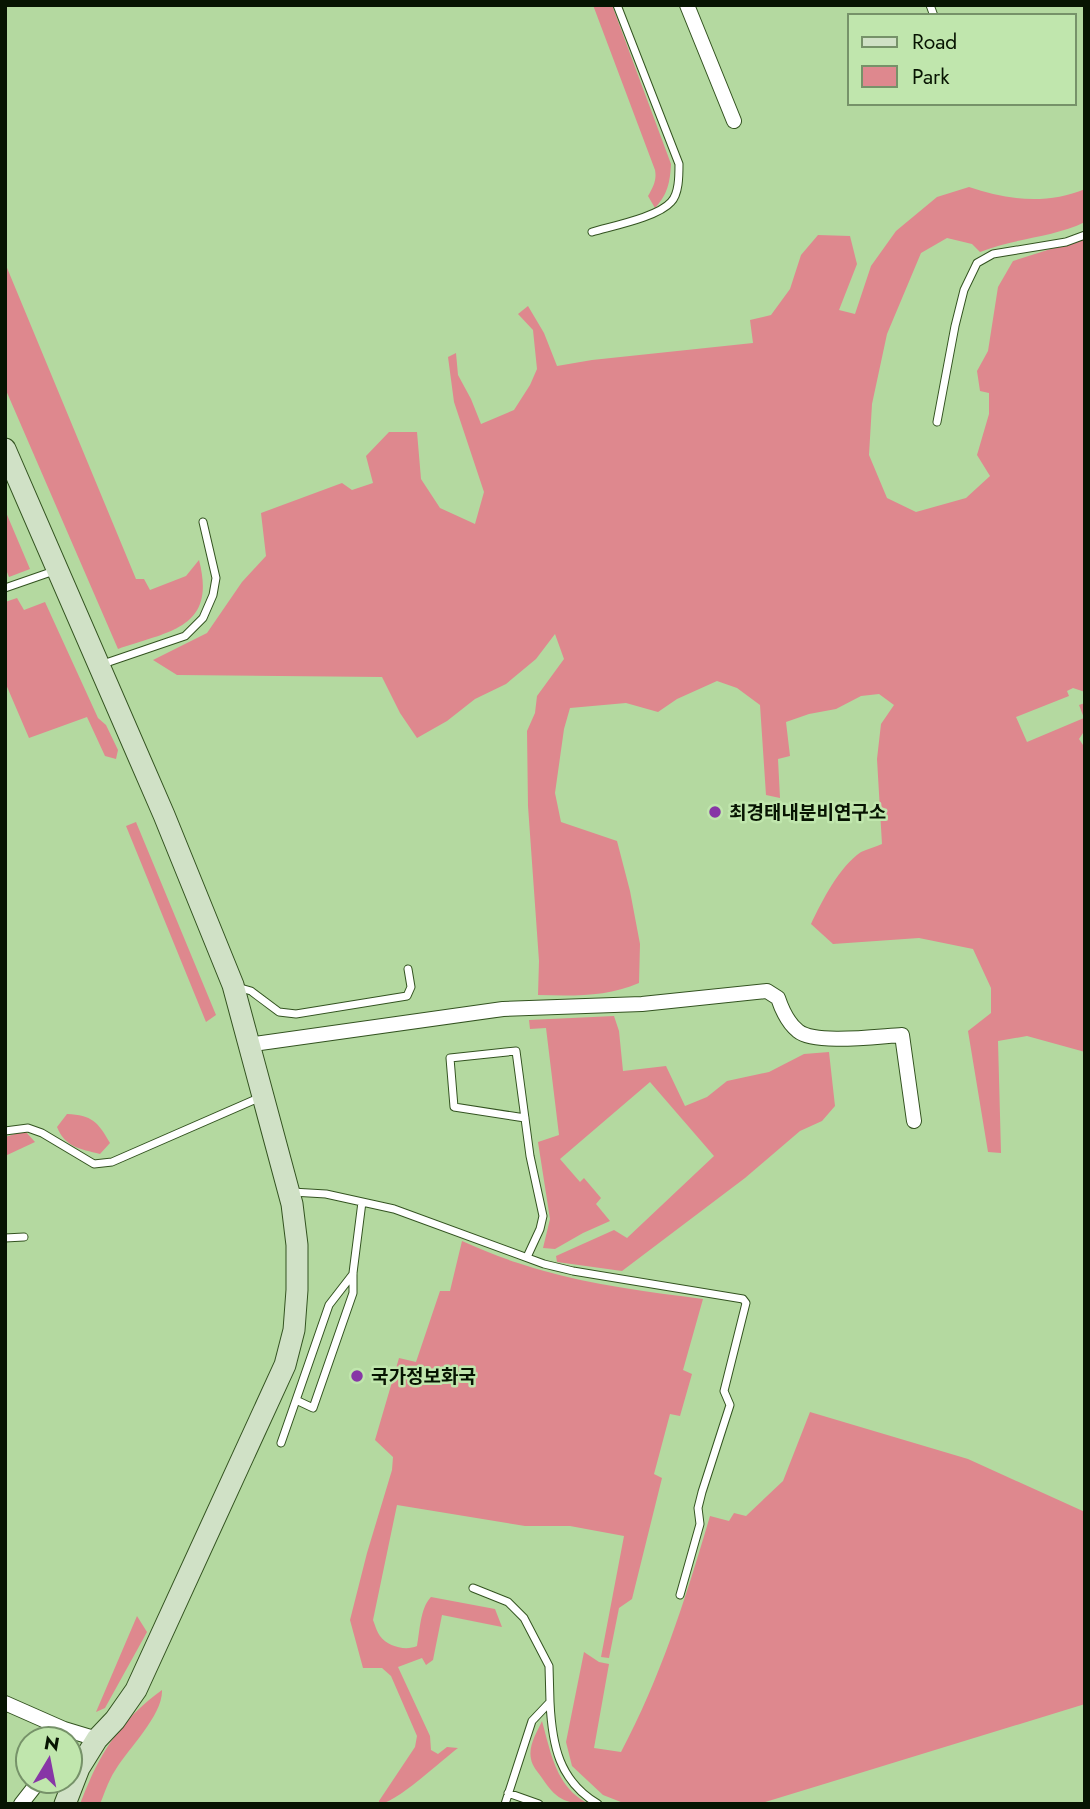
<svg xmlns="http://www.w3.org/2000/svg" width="1090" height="1809" font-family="Jost,'Noto Sans KR',sans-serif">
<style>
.green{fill:#de888e}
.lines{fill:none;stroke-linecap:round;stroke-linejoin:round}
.lane-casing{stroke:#335320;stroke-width:9}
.street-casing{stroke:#335320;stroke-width:16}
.secondary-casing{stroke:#335320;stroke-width:23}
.lane{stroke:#fff;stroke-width:7}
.street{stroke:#fff;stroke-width:14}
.secondary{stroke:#d0e1c6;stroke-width:21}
.poi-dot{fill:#8736a6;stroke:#c0e6ad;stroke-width:2.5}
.labels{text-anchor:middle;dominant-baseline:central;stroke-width:5;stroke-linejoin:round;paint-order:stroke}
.poi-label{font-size:19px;font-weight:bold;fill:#071402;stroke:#c0e6ad;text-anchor:start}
</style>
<rect width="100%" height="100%" fill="#b4d9a0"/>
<path class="green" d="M 593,5 L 612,5 L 671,164 C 670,182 668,194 655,208 L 648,196 C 653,187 657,180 655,170 Z
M 969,187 C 1006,200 1047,205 1085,189 L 1085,222 C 1052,238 1014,238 980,252 L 972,244 L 947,238 L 921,253 L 887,334 L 872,404 L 869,455 L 887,498 L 916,512 L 966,498 L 990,476 L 977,455 L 989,414 L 989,393 L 980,391 L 977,371 L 988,351 L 998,287 L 1013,261 L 1085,238 L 1085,692 L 1073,688 L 1067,691 L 1069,696 L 1016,717 L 1027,742 L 1084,718 L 1079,705 L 1085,703 L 1085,730 L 1079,739 L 1085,748 L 1085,1052 L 1027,1036 L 998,1041 L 1001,1153 L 988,1152 L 968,1031 L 991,1013 L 991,988 L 973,949 L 919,938 L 833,944 L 811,924 C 822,901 839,867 861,852 C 867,849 876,847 882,844 L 877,759 L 881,724 L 894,705 L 879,694 L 861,696 L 836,709 L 809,714 L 786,722 L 790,756 L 778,759 L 780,798 L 766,795 L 760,705 L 737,688 L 717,681 L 677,699 L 658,712 L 626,703 L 570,708 L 564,729 L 555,793 L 561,822 L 617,841 L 630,891 L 640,944 L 639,983 C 607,997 573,996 538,995 L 539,961 L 528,806 L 527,731 L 535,713 L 537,696 L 564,659 L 555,634 L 536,659 L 506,684 L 475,699 L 447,721 L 417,738 L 400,713 L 382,677 L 177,675 L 153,660 L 207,633 L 242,582 L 266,556 L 261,513 L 342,483 L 352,490 L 373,483 L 366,456 L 389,432 L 417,432 L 421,479 L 440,508 L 475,524 L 484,492 L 454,402 L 448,357 L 456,353 L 458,375 L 471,399 L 481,424 L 514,410 L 530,385 L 537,369 L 533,330 L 518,314 L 528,306 L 544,333 L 557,366 L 592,360 L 753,343 L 750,320 L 771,315 L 790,289 L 801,255 L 818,235 L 850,236 L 857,264 L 839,310 L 855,314 L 871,266 L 896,231 L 937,197 Z
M 5,263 L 136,579 L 144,579 L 150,590 L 186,576 L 199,560 C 217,629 169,631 118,649 L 5,388 Z
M 5,510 L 30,569 L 9,577 L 5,567 Z
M 17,598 L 24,610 L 45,602 L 98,718 L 106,725 L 118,750 L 116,759 L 105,756 L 87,717 L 29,738 L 5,682 L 5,602 Z
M 136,822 L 216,1015 L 206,1022 L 126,826 Z
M 614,1016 L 619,1031 L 623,1071 L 666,1066 L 685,1106 L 707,1097 L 727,1081 L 769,1072 L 804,1054 L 829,1052 L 835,1106 L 822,1121 L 800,1131 L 745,1178 L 622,1271 L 557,1262 L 556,1256 L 614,1230 L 627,1238 L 714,1156 L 650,1082 L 560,1159 L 580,1182 L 584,1178 L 601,1198 L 596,1204 L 610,1221 L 583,1233 L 555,1249 L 543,1248 L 550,1219 L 538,1142 L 559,1135 L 546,1028 L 530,1029 L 529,1020 Z
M 67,1114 C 92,1115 98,1122 110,1143 L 100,1154 C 80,1149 65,1147 57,1127 Z
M 25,1131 L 35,1142 L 5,1156 L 5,1137 Z
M 462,1241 C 481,1249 499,1257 518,1263 C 577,1283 641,1291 703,1299 L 683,1370 L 692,1374 L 680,1416 L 670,1414 L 654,1474 L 662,1478 L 632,1599 L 619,1608 L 609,1658 L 601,1657 L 624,1536 L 570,1526 L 525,1526 L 397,1505 L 373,1620 C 375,1625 377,1632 380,1636 C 388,1647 406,1651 417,1646 C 420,1631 420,1608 431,1597 L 495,1609 L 502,1627 L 442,1615 L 433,1660 L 426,1665 L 422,1658 L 398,1667 L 430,1736 L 431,1750 L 438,1754 L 447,1747 L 458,1748 C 442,1760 395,1804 379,1804 L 379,1801 L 415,1747 L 417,1736 L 391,1676 L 382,1668 L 363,1668 L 350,1620 L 367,1553 L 392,1470 L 393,1457 L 375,1440 L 399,1358 L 416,1362 L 440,1291 L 450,1291 Z
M 810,1412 L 968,1459 L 1085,1512 L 1085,1704 L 759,1804 L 626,1804 L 603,1795 L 572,1766 L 566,1742 L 584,1652 L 599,1662 L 609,1664 L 594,1748 L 621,1752 C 661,1677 686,1597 710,1516 L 729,1521 L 734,1513 L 746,1516 L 783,1481 Z
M 137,1616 L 147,1632 L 105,1708 L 96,1712 Z
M 162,1690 C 163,1715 129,1748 116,1769 C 109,1779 105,1792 100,1804 L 80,1804 C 98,1756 120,1720 162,1690 Z
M 542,1721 C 551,1753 556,1788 589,1804 C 565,1804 555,1798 542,1778 C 538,1772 532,1766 531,1759 C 528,1746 537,1732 542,1721 Z"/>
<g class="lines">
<defs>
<path id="lane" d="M 930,5 L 934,16
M 592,232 C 612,226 658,217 671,202 C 679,194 679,176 679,164 L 617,5
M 937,422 L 955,326 L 964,290 L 977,263 L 993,254 L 1066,242 L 1085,235
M 5,588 L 54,571
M 100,665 L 185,636 L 203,618 L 213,595 L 216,578 L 203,522
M 237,987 L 251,991 L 279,1012 L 296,1014 L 407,996 L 411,987 L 408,969
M 525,1118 L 454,1107 L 450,1058 L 516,1051 L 530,1156 L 543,1216 L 540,1229 L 527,1257
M 5,1131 L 28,1128 L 42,1133 L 94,1164 L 112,1162 L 261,1097
M 292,1192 L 326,1194 L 394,1209 L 544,1264 L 573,1271 L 743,1299 L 746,1303 L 724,1391 L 730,1405 L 702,1492 L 698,1508 L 700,1524 L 680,1595
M 5,1238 L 24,1237
M 296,1400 L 329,1305 L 353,1274
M 281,1443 L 296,1400 L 313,1408 L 353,1293 L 353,1273 L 362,1202
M 473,1588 L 508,1602 L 524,1618 L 549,1666 L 550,1702 L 532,1721 L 505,1804
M 550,1702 C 552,1745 559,1781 598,1804
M 508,1793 L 539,1804"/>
<path id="street" d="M 687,5 L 734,121
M 247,1045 L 503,1009 L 642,1004 L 767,991 L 778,998 C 782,1010 788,1023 798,1031 C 815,1045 880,1036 902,1035 L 914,1121
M 5,1703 L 64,1729 L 97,1739
M 21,1804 L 39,1781"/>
<path id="secondary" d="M 5,449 L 164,815 L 233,985 L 292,1204 L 297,1245 L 297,1290 L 294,1330 L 285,1365 L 136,1690 L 115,1720 L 97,1739 L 79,1768 L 65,1804"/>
</defs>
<use href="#lane" class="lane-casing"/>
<use href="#street" class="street-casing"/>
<use href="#secondary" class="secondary-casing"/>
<use href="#lane" class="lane"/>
<use href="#street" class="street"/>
<use href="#secondary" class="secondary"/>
</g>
<g class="poi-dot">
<circle cx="715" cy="812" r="7"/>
<circle cx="357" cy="1376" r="7"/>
</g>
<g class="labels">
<g class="poi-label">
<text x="729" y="812">최경태내분비연구소</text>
<text x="371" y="1376">국가정보화국</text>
</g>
</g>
<rect width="1090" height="1809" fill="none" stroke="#071402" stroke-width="14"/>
<rect x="848" y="14" width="228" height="91" fill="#c0e6ad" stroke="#769269" stroke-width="2"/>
<rect x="862" y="37" width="35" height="10" fill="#d0e1c6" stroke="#769269" stroke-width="2"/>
<text x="912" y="49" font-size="21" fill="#071402">Road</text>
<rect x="862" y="66" width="35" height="21" fill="#de888e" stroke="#769269" stroke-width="2"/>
<text x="912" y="84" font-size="21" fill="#071402">Park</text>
<g transform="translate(49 1760) rotate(10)"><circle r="33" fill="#c0e6ad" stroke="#769269" stroke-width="2"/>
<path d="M0-5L12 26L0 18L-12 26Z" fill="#8736a6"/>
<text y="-10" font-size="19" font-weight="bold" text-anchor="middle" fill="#071402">N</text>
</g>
</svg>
